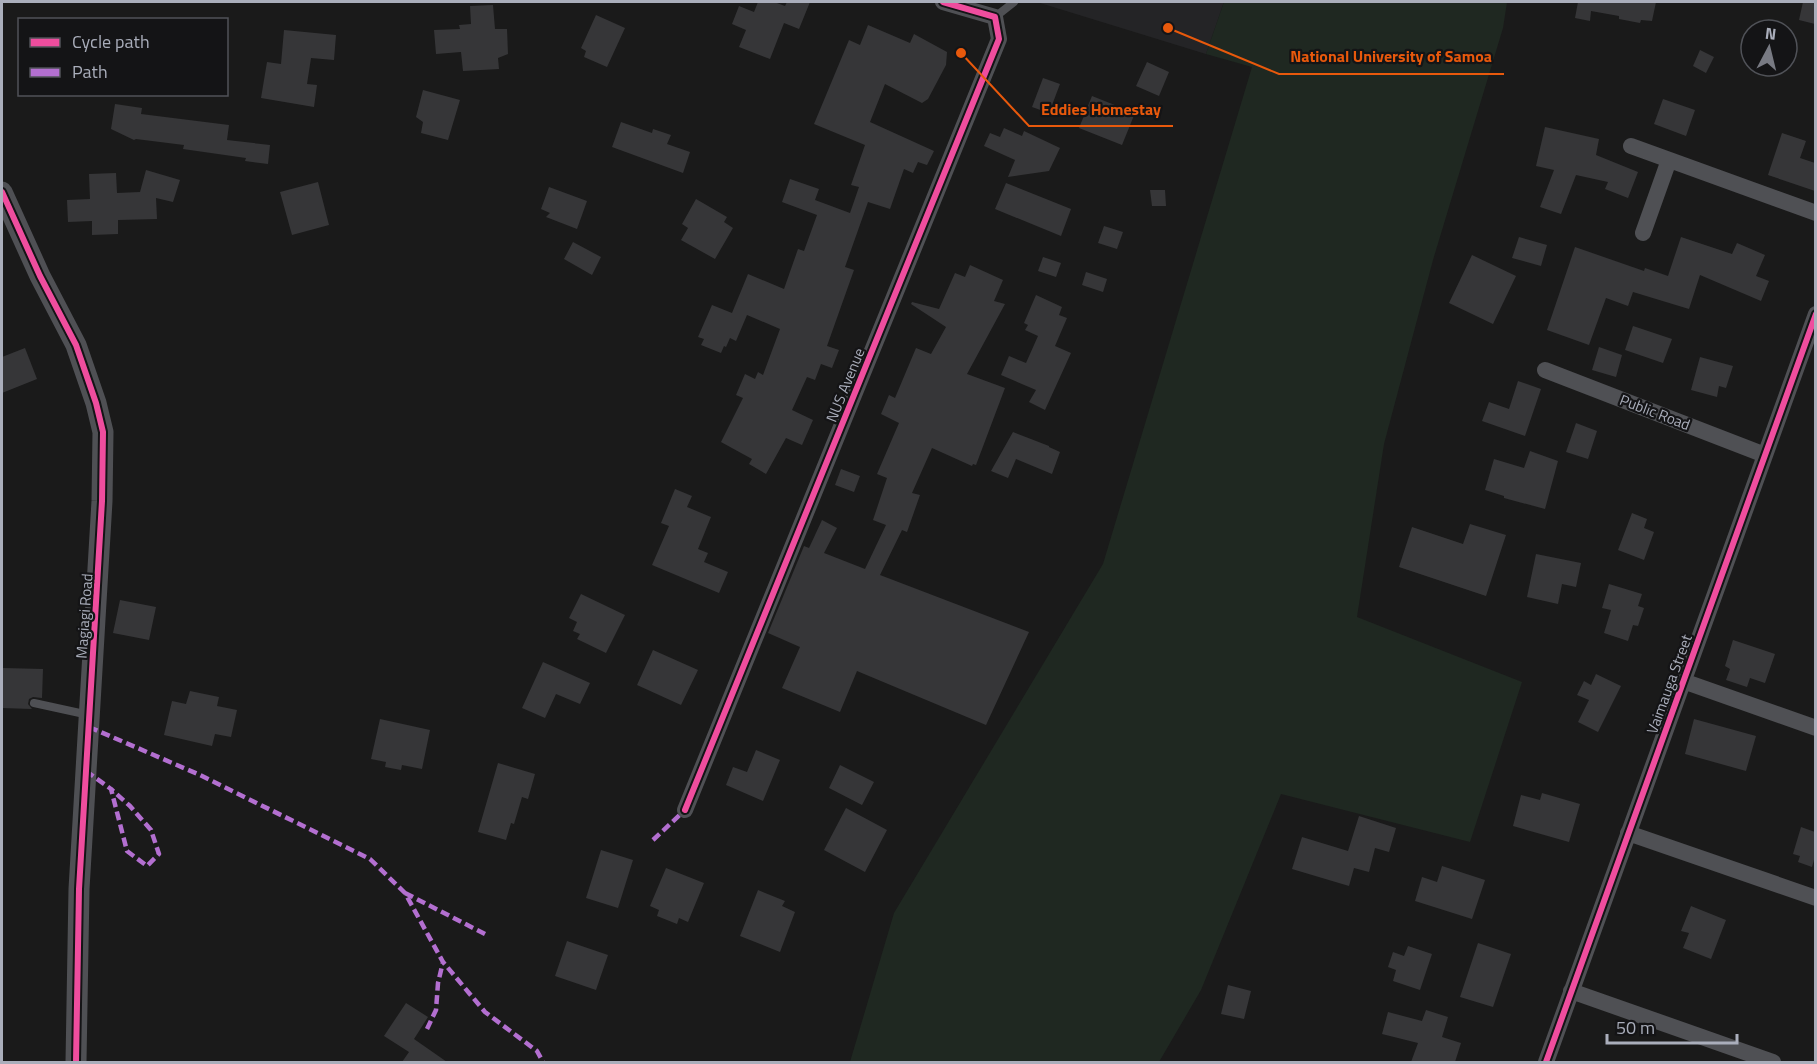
<svg xmlns="http://www.w3.org/2000/svg" width="1817" height="1064" font-family="'Titillium Web',sans-serif">
<style>
.built{fill:#242426}
.green{fill:#1f2821}
.building{fill:#363638}
.lines{fill:none;stroke-linecap:round;stroke-linejoin:round}
.service{stroke:#4f5054;stroke-width:8}
.minor{stroke:#4f5054;stroke-width:16}
.tertiary{stroke:#4f5054;stroke-width:21}
.quiet{stroke:#b36fd0;stroke-width:4.5;stroke-dasharray:9 4.5;stroke-linecap:butt}
.cycleway-casing{stroke:#141416;stroke-width:10}
.cycleway{stroke:#ef4d9e;stroke-width:6}
.labels{text-anchor:middle;dominant-baseline:central;stroke-width:4.5;stroke-linejoin:round;paint-order:stroke}
.street-label{font-size:15px;fill:#aaaebb;stroke:#141416}
.leader{fill:none;stroke:#e8590c;stroke-width:2}
.callout-dot{fill:#e8590c;stroke:#141416;stroke-width:2}
.callout-label{font-size:16px;text-anchor:middle;font-weight:bold;fill:#e8590c;stroke:#141416;stroke-width:4.5;stroke-linejoin:round;paint-order:stroke}
</style>
<rect width="100%" height="100%" fill="#1a1a1a"/>
<path class="built" d="M 1037,2 L 1224,2 L 1206,54 Z"/>
<path class="green" d="M 1224,2 L 1507,2 L 1503,28 L 1433,260 L 1384,444 L 1357,617 L 1522,682 L 1470,842 L 1281,794 L 1201,990 L 1159,1062 L 850,1062 L 894,913 L 1103,564 L 1252,67 L 1206,54 Z"/>
<path class="building" d="M 758,2 L 774,2 L 785,6 L 787,2 L 810,2 L 799,29 L 784,23 L 770,59 L 739,47 L 746,30 L 732,24 L 739,6 L 754,12 Z
M 1578,2 L 1656,2 L 1652,21 L 1641,20 L 1640,23 L 1619,19 L 1619,16 L 1591,11 L 1590,21 L 1575,18 Z
M 1803,2 L 1815,2 L 1815,24 L 1799,20 Z
M 493,5 L 495,29 L 507,29 L 508,54 L 498,58 L 499,69 L 463,71 L 461,52 L 436,54 L 434,30 L 460,29 L 459,25 L 471,24 L 470,6 Z
M 596,15 L 625,28 L 607,67 L 584,57 L 586,51 L 581,48 Z
M 868,25 L 910,43 L 914,34 L 947,52 L 946,65 L 928,99 L 922,103 L 885,84 L 870,122 L 934,151 L 927,165 L 918,162 L 913,173 L 904,169 L 890,209 L 868,202 L 845,267 L 854,270 L 827,346 L 839,350 L 832,368 L 821,364 L 815,380 L 807,377 L 792,410 L 813,420 L 802,445 L 786,438 L 766,474 L 749,464 L 752,459 L 721,442 L 743,398 L 736,395 L 745,374 L 755,379 L 758,372 L 763,375 L 780,329 L 747,315 L 736,341 L 730,338 L 726,347 L 724,346 L 721,353 L 701,345 L 704,339 L 698,337 L 712,305 L 732,313 L 748,274 L 784,289 L 798,249 L 804,251 L 817,215 L 782,202 L 790,179 L 819,189 L 815,200 L 850,213 L 859,187 L 851,185 L 865,145 L 814,124 L 849,40 L 860,45 Z
M 284,30 L 336,35 L 334,60 L 311,58 L 307,84 L 317,85 L 314,107 L 261,98 L 267,62 L 281,64 Z
M 1700,50 L 1714,57 L 1706,73 L 1693,66 Z
M 1147,62 L 1169,72 L 1159,96 L 1136,86 Z
M 1043,78 L 1060,84 L 1049,113 L 1032,107 Z
M 423,90 L 460,100 L 448,140 L 421,133 L 423,122 L 416,117 Z
M 1092,96 L 1135,113 L 1122,145 L 1079,128 Z
M 1663,99 L 1695,110 L 1686,136 L 1654,124 Z
M 115,104 L 142,108 L 141,114 L 229,125 L 227,140 L 270,145 L 268,164 L 245,161 L 246,158 L 183,149 L 184,145 L 136,139 L 134,140 L 111,129 Z
M 621,122 L 652,133 L 653,129 L 671,135 L 667,144 L 690,152 L 683,173 L 612,147 Z
M 1545,127 L 1599,139 L 1596,155 L 1638,172 L 1628,198 L 1605,189 L 1608,182 L 1576,175 L 1561,214 L 1540,207 L 1554,170 L 1536,166 Z
M 1004,128 L 1022,136 L 1024,131 L 1060,148 L 1049,171 L 1008,177 L 1015,160 L 984,146 L 990,133 L 1000,137 Z
M 1782,133 L 1806,141 L 1800,158 L 1815,163 L 1815,191 L 1768,175 Z
M 146,170 L 180,180 L 173,202 L 156,198 L 157,219 L 118,220 L 118,234 L 92,235 L 92,221 L 68,222 L 67,200 L 90,199 L 89,174 L 116,173 L 117,193 L 140,192 Z
M 318,182 L 329,225 L 292,235 L 280,192 Z
M 1006,183 L 1071,209 L 1061,236 L 995,209 Z
M 549,187 L 587,201 L 577,229 L 546,217 L 550,213 L 541,209 Z
M 1150,190 L 1165,190 L 1166,206 L 1152,206 Z
M 696,199 L 727,217 L 724,222 L 733,228 L 715,259 L 681,240 L 688,228 L 682,224 Z
M 1104,226 L 1123,232 L 1117,249 L 1098,243 Z
M 1519,237 L 1547,245 L 1541,266 L 1512,258 Z
M 1681,237 L 1732,254 L 1737,243 L 1765,255 L 1756,276 L 1769,281 L 1761,301 L 1700,275 L 1689,309 L 1633,292 L 1628,306 L 1606,298 L 1589,345 L 1547,330 L 1575,247 L 1644,271 L 1645,268 L 1668,276 Z
M 573,242 L 601,257 L 592,275 L 564,259 Z
M 1472,255 L 1516,276 L 1493,324 L 1449,303 Z
M 1043,257 L 1061,263 L 1056,277 L 1038,271 Z
M 970,265 L 1003,280 L 994,301 L 1005,304 L 967,374 L 1005,388 L 976,465 L 973,464 L 972,466 L 932,448 L 912,493 L 920,495 L 907,532 L 902,530 L 880,575 L 1029,632 L 986,725 L 857,671 L 840,712 L 782,688 L 800,647 L 768,633 L 804,546 L 809,548 L 822,520 L 837,528 L 824,553 L 865,569 L 886,525 L 873,520 L 887,478 L 877,474 L 899,423 L 881,414 L 889,395 L 895,398 L 916,348 L 931,354 L 946,327 L 911,304 L 912,302 L 939,309 L 955,273 L 965,277 Z
M 1086,272 L 1107,279 L 1103,292 L 1082,285 Z
M 1036,295 L 1062,307 L 1059,315 L 1067,318 L 1055,346 L 1071,353 L 1045,410 L 1029,402 L 1036,390 L 1001,375 L 1009,356 L 1026,363 L 1038,336 L 1025,330 L 1028,325 L 1024,323 Z
M 1633,326 L 1672,339 L 1663,363 L 1625,350 Z
M 1599,347 L 1622,355 L 1616,377 L 1592,370 Z
M 25,348 L 37,379 L 2,393 L 2,357 Z
M 1700,357 L 1733,366 L 1726,388 L 1719,386 L 1717,397 L 1691,390 Z
M 1518,381 L 1541,389 L 1525,436 L 1482,421 L 1489,402 L 1509,409 Z
M 1576,423 L 1597,431 L 1588,459 L 1566,452 Z
M 1013,432 L 1049,446 L 1049,447 L 1060,452 L 1052,474 L 1016,459 L 1008,478 L 991,471 Z
M 1530,451 L 1558,461 L 1545,509 L 1504,498 L 1504,496 L 1485,490 L 1494,459 L 1524,468 Z
M 841,469 L 860,476 L 854,492 L 835,485 Z
M 675,489 L 692,496 L 687,507 L 711,517 L 698,549 L 708,553 L 704,562 L 728,572 L 719,593 L 652,565 L 669,526 L 661,523 Z
M 1632,513 L 1647,519 L 1644,528 L 1654,532 L 1644,560 L 1618,550 Z
M 1470,524 L 1506,535 L 1486,596 L 1399,567 L 1412,527 L 1463,544 Z
M 1536,554 L 1581,563 L 1576,587 L 1562,584 L 1558,604 L 1527,597 Z
M 1609,584 L 1642,594 L 1638,606 L 1644,608 L 1638,626 L 1633,625 L 1628,641 L 1604,633 L 1611,610 L 1602,608 Z
M 581,594 L 625,615 L 606,653 L 577,639 L 580,634 L 573,631 L 577,622 L 569,618 Z
M 120,600 L 156,607 L 149,640 L 113,633 Z
M 1733,640 L 1775,654 L 1765,683 L 1750,678 L 1747,687 L 1726,680 L 1730,669 L 1725,666 Z
M 653,650 L 698,670 L 681,705 L 637,685 Z
M 543,662 L 590,683 L 580,704 L 556,694 L 545,718 L 522,708 Z
M 3,668 L 43,669 L 42,698 L 33,697 L 29,699 L 28,704 L 32,709 L 2,708 Z
M 1596,674 L 1621,686 L 1598,732 L 1578,722 L 1589,700 L 1577,695 L 1584,681 L 1591,685 Z
M 190,691 L 219,697 L 217,706 L 237,710 L 231,737 L 215,734 L 212,746 L 164,735 L 172,701 L 186,704 Z
M 380,719 L 430,730 L 422,769 L 402,765 L 401,770 L 385,767 L 386,762 L 371,759 Z
M 1694,719 L 1756,736 L 1746,771 L 1685,754 Z
M 756,750 L 780,760 L 763,801 L 726,785 L 733,767 L 747,772 Z
M 498,763 L 535,774 L 528,799 L 522,797 L 514,824 L 511,823 L 506,840 L 478,832 Z
M 840,765 L 874,782 L 862,805 L 829,788 Z
M 1542,793 L 1580,804 L 1569,842 L 1513,826 L 1521,795 L 1540,800 Z
M 846,808 L 887,830 L 865,872 L 824,850 Z
M 1359,816 L 1396,828 L 1389,852 L 1375,848 L 1369,872 L 1354,868 L 1349,886 L 1292,869 L 1302,837 L 1348,851 Z
M 1801,827 L 1815,832 L 1815,856 L 1812,867 L 1798,862 L 1800,856 L 1793,854 Z
M 601,850 L 633,860 L 618,908 L 586,898 Z
M 1442,866 L 1485,880 L 1472,919 L 1415,901 L 1422,877 L 1437,882 Z
M 666,868 L 704,883 L 688,922 L 679,918 L 677,924 L 657,916 L 659,910 L 650,906 Z
M 758,890 L 785,901 L 782,906 L 795,912 L 780,952 L 740,936 Z
M 1691,906 L 1726,920 L 1711,959 L 1683,948 L 1689,933 L 1681,931 Z
M 567,941 L 608,955 L 596,990 L 555,976 Z
M 1478,943 L 1511,954 L 1493,1007 L 1460,997 Z
M 1408,946 L 1432,954 L 1420,990 L 1393,981 L 1396,970 L 1388,967 L 1393,952 L 1404,956 Z
M 1228,985 L 1251,991 L 1244,1019 L 1221,1014 Z
M 406,1003 L 428,1017 L 414,1039 L 447,1062 L 402,1062 L 409,1052 L 384,1036 Z
M 1426,1010 L 1448,1017 L 1442,1037 L 1461,1043 L 1455,1062 L 1411,1062 L 1418,1043 L 1382,1034 L 1388,1012 L 1422,1021 Z"/>
<g class="lines">
<path class="service" d="M 995,17 L 1014,2
M 34,703 L 89,715"/>
<path class="minor" d="M 1631,146 L 1816,213
M 1643,233 L 1669,160
M 1545,370 L 1765,455
M 1683,681 L 1816,728
M 685,810 L 999,39 L 995,17 L 943,2
M 1628,833 L 1816,898
M 1571,991 L 1773,1062
M 1546,1062 L 1816,314"/>
<path class="tertiary" d="M 2,192 L 40,276 L 76,345 L 96,403 L 103,432 L 102,501 L 79,889 L 76,1062"/>
<path class="quiet" d="M 89,727 L 200,775 L 370,859 L 405,893 L 443,962 L 485,1012 L 537,1051 L 543,1062
M 86,771 L 111,789 L 127,851 L 147,866 L 159,854 L 151,830 L 130,806 L 111,789
M 653,840 L 685,810
M 405,893 L 485,934
M 427,1029 L 436,1010 L 438,983 L 443,962"/>
<defs>
<path id="cycleway" d="M 2,192 L 40,276 L 76,345 L 96,403 L 103,432 L 102,501 L 79,889 L 76,1062
M 685,810 L 999,39 L 995,17 L 943,2
M 1546,1062 L 1816,314"/>
</defs>
<use href="#cycleway" class="cycleway-casing"/>
<use href="#cycleway" class="cycleway"/>
</g>
<g class="labels">
<g class="street-label">
<text transform="translate(845 385) rotate(-68)">NUS Avenue</text>
<text transform="translate(1655 412) rotate(21)">Public Road</text>
<text transform="translate(84 616) rotate(-86)">Magiagi Road</text>
<text transform="translate(1669 684) rotate(-70)">Vaimauga Street</text>
</g>
</g>
<path class="leader" d="M1168 28L1279 74H1504M961 53L1029 126H1173"/>
<g class="callout-dot">
<circle cx="1168" cy="28" r="6"/>
<circle cx="961" cy="53" r="6"/>
</g>
<g class="callout-label">
<text x="1391" y="62">National University of Samoa</text>
<text x="1101" y="115">Eddies Homestay</text>
</g>
<rect width="1817" height="1064" fill="none" stroke="#aaaebb" stroke-width="6"/>
<rect x="18" y="18" width="210" height="78" fill="#141416" stroke="#505258" stroke-width="1.5"/>
<rect x="30" y="38" width="30" height="9" fill="#ef4d9e" stroke="#505258" stroke-width="1.5"/>
<text x="72" y="48" font-size="18" fill="#aaaebb">Cycle path</text>
<rect x="30" y="68" width="30" height="9" fill="#b36fd0" stroke="#505258" stroke-width="1.5"/>
<text x="72" y="78" font-size="18" fill="#aaaebb">Path</text>
<g transform="translate(1769 48) rotate(7)"><circle r="28" fill="#141416" stroke="#505258" stroke-width="1.5"/>
<path d="M0-4.5L10 22L0 15L-10 22Z" fill="#787a83"/>
<text y="-9" font-size="16" font-weight="bold" text-anchor="middle" fill="#aaaebb">N</text>
</g>
<path d="M1607 1034v9h130v-9" fill="none" stroke="#aaaebb" stroke-width="3"/>
<text x="1616" y="1034" font-size="18" fill="#aaaebb" stroke="#141416" stroke-width="4.5" paint-order="stroke">50 m</text>
</svg>
